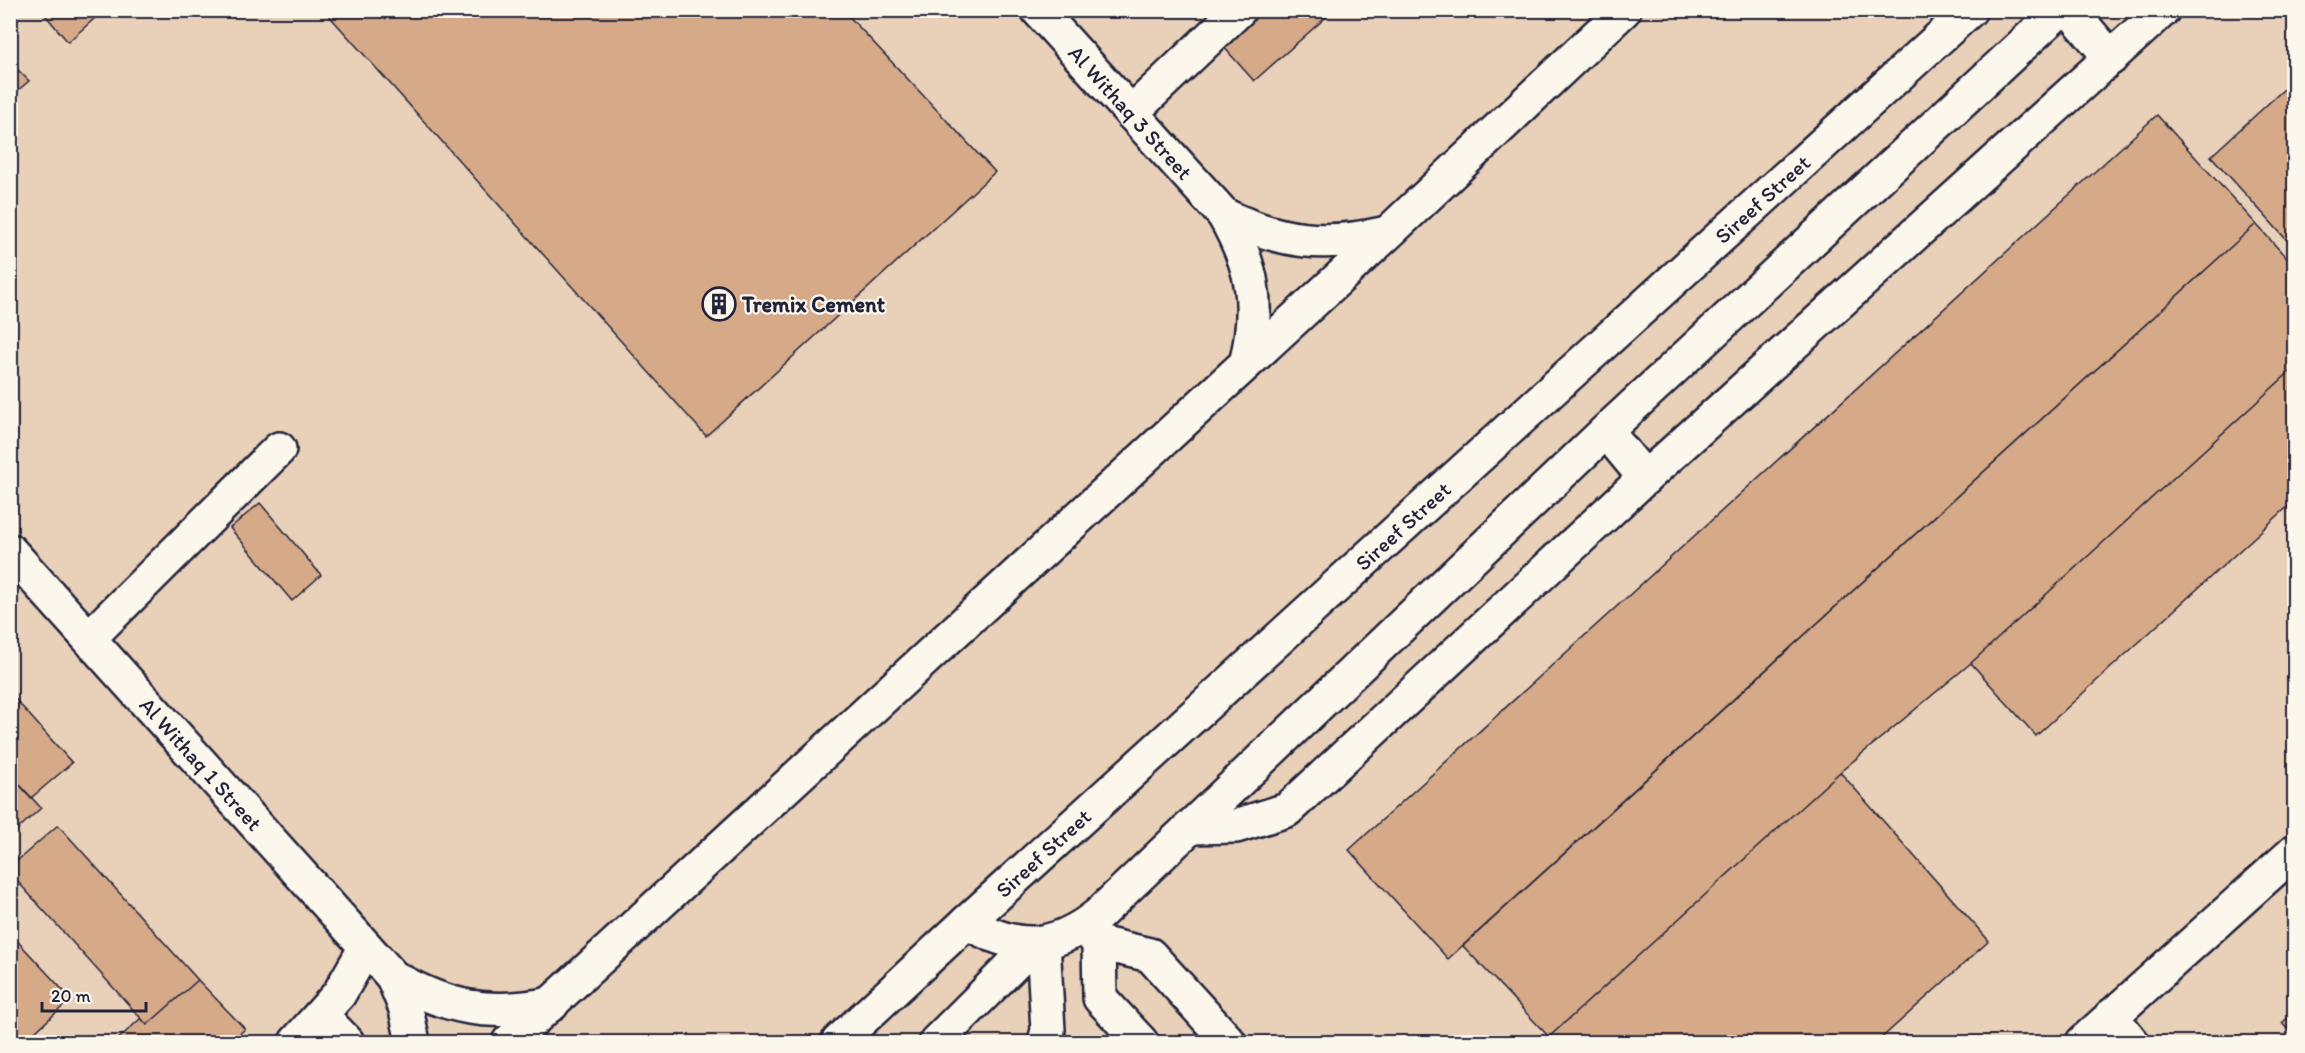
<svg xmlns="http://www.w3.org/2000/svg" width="2305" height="1053" font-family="Itim,sans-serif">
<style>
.built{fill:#e8d0b9}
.building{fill:#d6aa88;stroke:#22223b;stroke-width:1.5}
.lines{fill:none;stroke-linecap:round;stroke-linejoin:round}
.minor-casing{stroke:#22223b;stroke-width:38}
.minor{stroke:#fbf7ec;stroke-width:33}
.labels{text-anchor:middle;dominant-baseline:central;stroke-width:4.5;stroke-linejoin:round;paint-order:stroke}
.street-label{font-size:22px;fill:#22223b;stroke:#fbf7ec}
.poi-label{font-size:22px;font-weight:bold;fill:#22223b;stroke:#fbf7ec;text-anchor:start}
</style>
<rect width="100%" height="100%" fill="#f0e0ce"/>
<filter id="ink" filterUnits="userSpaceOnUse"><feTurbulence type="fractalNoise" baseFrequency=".0167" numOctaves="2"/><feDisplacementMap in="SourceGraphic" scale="12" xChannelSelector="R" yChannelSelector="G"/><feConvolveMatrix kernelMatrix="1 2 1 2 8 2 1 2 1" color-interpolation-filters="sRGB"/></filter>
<g filter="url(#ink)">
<path class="built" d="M 10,11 L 2294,11 L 2294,1042 L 11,1042 Z"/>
<path class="building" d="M 41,10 L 104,10 L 68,42 Z
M 324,10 L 843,10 L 995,172 L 706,436 Z
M 1243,10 L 1334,10 L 1254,81 L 1214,36 Z
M 10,62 L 29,81 L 10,97 Z
M 2294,80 L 2294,248 L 2211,156 Z
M 2157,115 L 2256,224 L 1448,959 L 1349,850 Z
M 2256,224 L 2294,266 L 2294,368 L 1971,663 L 1840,772 L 1549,1037 L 1463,946 Z
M 2294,368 L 2294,501 L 2036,736 L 1971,663 Z
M 260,503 L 321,575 L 292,601 L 230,528 Z
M 10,693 L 72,763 L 31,798 L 10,774 Z
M 1840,772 L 1989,941 L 1877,1042 L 1554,1042 L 1549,1037 Z
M 10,774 L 41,808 L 10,836 Z
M 58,825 L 198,980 L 147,1025 L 10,873 L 10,867 Z
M 10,933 L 71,999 L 24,1042 L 10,1042 Z
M 198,980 L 245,1029 L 230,1042 L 115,1042 L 141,1018 L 147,1025 Z
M 2294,1012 L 2294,1037 L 2282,1023 Z"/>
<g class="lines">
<defs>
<g id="minor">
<path id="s1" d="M 1038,10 L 1224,215 C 1253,266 1260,303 1247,360"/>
<path d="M 2070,10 L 2111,58"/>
<path d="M 1131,113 L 1239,10"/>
<path d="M 1224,215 C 1282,243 1325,247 1387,233"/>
<path d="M 1606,431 L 1645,478"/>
<path id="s2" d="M 10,551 L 393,977 C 448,1009 489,1016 552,1004"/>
<path d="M 90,637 L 279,449"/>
<path d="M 1191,827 L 1236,826 L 1287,810 L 1645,478 L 2163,10"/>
<path d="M 967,922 C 1015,951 1053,951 1098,915 L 1606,431 L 2060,10"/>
<path d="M 1084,926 L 1099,943 L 1150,955 L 1229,1042"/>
<path d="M 1043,942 L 1048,1030 L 1045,1042"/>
<path d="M 1099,943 L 1100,998 L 1141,1042"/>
<path d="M 393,977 L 406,1009 L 413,1042"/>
<path d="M 322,1016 L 347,1042"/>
<path d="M 2111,1016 L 2132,1042"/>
<path d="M 296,1042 L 339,994 L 366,947"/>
<path d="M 509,1042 L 1388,233 L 1624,10"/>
<path id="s3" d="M 838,1042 L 967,922 L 1970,10"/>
<path d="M 936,1042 L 1034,944"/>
<path d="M 2083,1042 L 2294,852"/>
</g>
</defs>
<use href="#minor" class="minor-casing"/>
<use href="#minor" class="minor"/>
</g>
</g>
<defs>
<symbol id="building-ring" viewBox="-11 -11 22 22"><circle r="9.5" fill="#fbf7ec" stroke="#22223b" stroke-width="1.5"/><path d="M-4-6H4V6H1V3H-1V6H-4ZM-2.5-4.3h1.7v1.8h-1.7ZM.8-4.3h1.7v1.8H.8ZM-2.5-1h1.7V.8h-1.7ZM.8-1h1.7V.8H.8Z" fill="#22223b"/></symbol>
</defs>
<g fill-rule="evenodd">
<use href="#building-ring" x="700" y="285" width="38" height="38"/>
</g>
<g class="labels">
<g class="street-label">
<text stroke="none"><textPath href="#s1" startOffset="138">Al Withaq 3 Street</textPath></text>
<text stroke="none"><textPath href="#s3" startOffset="1251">Sireef Street</textPath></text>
<text stroke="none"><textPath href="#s3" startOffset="765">Sireef Street</textPath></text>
<text stroke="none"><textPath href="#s2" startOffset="286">Al Withaq 1 Street</textPath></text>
<text stroke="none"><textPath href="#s3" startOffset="279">Sireef Street</textPath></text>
</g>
<g class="poi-label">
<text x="742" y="304">Tremix Cement</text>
</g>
</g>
<rect width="2305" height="1053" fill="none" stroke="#fbf7ec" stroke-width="36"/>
<rect x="18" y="18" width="2269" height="1017" fill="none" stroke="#22223b" stroke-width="2" filter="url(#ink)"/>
<path d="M42 1002v9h104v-9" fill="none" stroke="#22223b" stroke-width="3"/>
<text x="51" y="1002" font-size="18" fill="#22223b" stroke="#fbf7ec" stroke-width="4.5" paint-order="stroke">20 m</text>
</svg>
